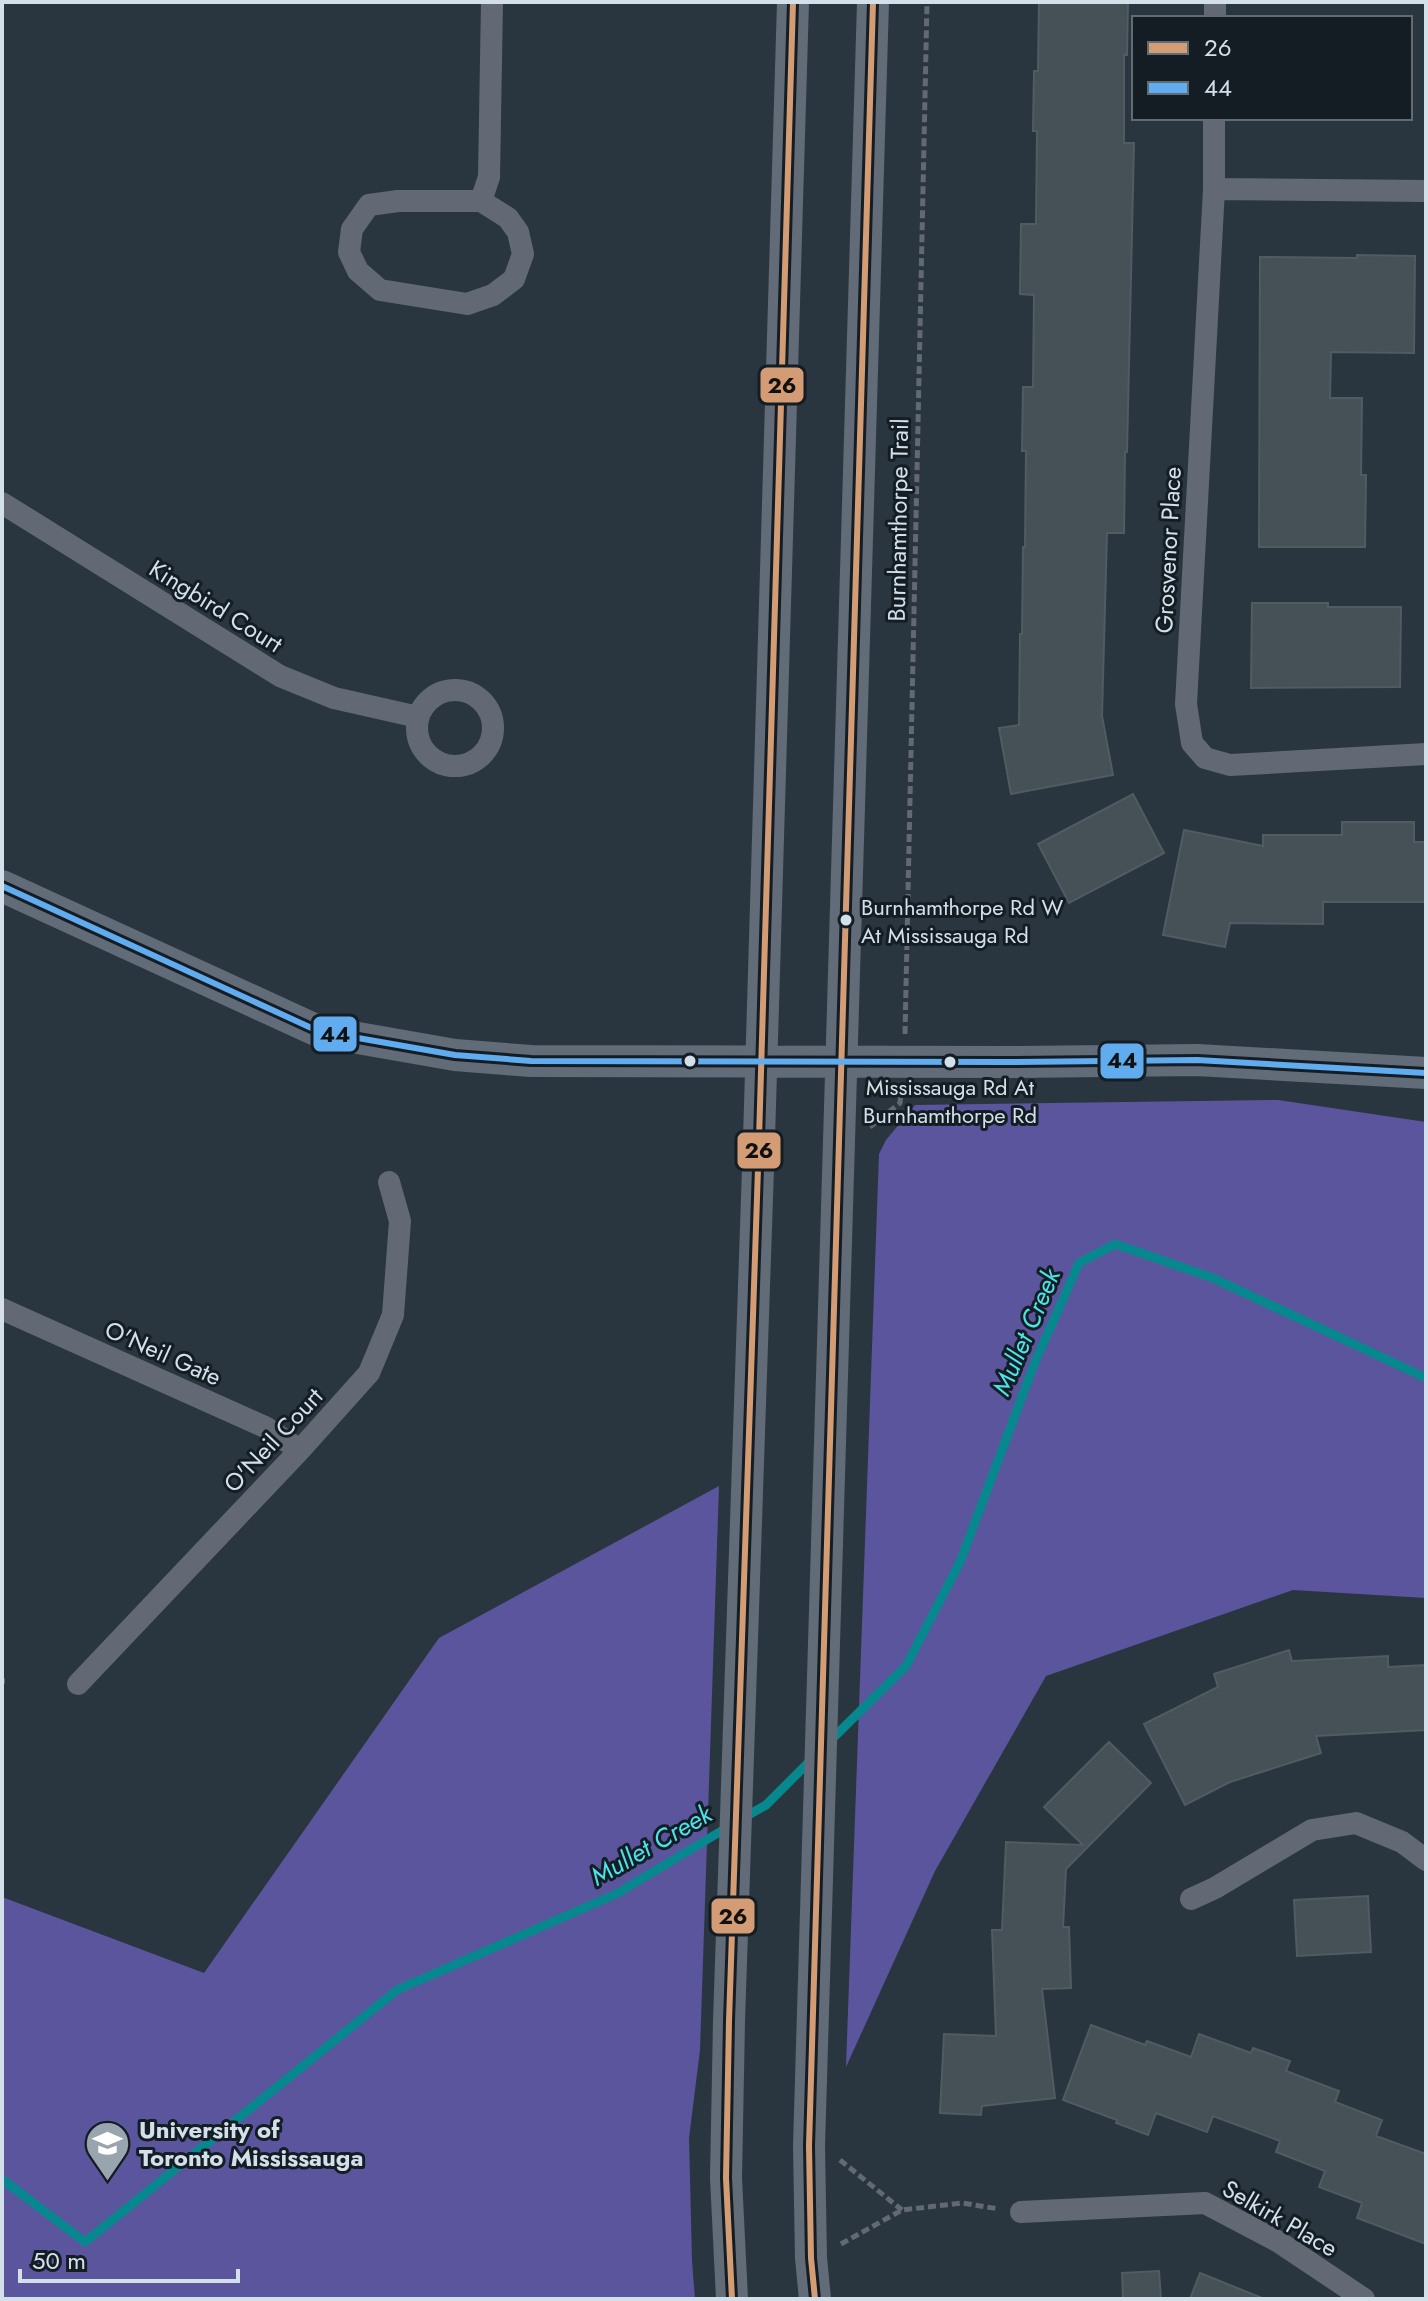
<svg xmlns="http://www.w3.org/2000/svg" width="1428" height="2301" font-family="Jost,sans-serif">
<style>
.forest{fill:#5b559d}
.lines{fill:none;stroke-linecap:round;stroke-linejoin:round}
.stream{stroke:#07888e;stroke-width:9}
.building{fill:#455057;stroke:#505b62;stroke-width:2}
.path{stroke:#626972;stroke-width:5;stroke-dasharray:8 4;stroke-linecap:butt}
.minor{stroke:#626975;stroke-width:22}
.secondary{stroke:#626b78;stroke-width:32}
.bus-1-casing{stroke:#141d24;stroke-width:12}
.bus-2-casing{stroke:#141d24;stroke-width:12}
.bus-1{stroke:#d39c74;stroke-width:6}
.bus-2{stroke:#60acee;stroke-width:6}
.bus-dot{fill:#d3e0ea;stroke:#141d24;stroke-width:3}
.labels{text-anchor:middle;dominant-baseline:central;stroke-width:6;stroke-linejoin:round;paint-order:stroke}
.bus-label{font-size:22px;fill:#d3e0ea;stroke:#141d24;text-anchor:start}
.street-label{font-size:24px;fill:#d3e0ea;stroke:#141d24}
.poi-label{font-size:24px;font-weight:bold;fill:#d3e0ea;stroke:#141d24;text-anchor:start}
.water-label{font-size:26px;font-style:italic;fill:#4be3ea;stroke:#141d24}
.line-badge{stroke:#141d24;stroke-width:3}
.pale-badge-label{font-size:22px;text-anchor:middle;font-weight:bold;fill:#111}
</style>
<rect width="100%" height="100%" fill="#2a363f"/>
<path class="forest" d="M 1278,1100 L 1426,1122 L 1426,1598 L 1293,1590 L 1046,1676 L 935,1871 L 846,2067 L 879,1154 L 886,1140 L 915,1105 Z
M 719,1486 L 700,2050 L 689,2138 L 692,2261 L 695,2299 L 2,2299 L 2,1897 L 204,1973 L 439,1638 Z"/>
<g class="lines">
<path class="stream" d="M 831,1740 L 906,1666 L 960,1562 L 1035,1362 L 1079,1263 L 1115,1244 L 1213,1278 L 1426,1378
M 745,1817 L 766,1805 L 812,1759
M 2,2179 L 85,2242 L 397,1990 L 616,1894 L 728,1827"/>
</g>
<path class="building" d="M 1039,2 L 1128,2 L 1127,55 L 1124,55 L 1124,143 L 1134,143 L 1127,452 L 1125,452 L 1124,533 L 1107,533 L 1102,716 L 1113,775 L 1011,794 L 999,728 L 1019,725 L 1020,634 L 1022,634 L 1023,547 L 1025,547 L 1026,451 L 1022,451 L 1023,387 L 1033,387 L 1034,295 L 1020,294 L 1021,224 L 1036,224 L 1037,131 L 1033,131 L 1034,71 L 1038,71 Z
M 1357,255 L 1415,256 L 1414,353 L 1331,352 L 1330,398 L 1362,398 L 1361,475 L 1366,475 L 1365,547 L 1259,547 L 1260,257 L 1357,258 Z
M 1252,603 L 1328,603 L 1328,607 L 1401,607 L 1400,687 L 1251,688 Z
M 1133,794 L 1164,853 L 1069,903 L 1038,844 Z
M 1342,822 L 1414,822 L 1414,842 L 1426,842 L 1426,902 L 1323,902 L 1323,924 L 1230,923 L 1225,947 L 1163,935 L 1184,830 L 1263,846 L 1263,835 L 1342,835 Z
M 1289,1650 L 1292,1661 L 1388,1656 L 1388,1667 L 1426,1665 L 1426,1730 L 1316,1736 L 1321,1753 L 1230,1782 L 1185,1805 L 1144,1724 L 1218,1687 L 1214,1674 Z
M 1109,1742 L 1151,1783 L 1066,1869 L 1063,1927 L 1069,1927 L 1071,1988 L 1042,1989 L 1055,2098 L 982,2106 L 981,2115 L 940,2113 L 944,2034 L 996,2036 L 992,1930 L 1002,1930 L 1006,1842 L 1083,1845 L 1044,1807 Z
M 1368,1896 L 1371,1952 L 1297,1956 L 1294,1900 Z
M 1091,2025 L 1145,2045 L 1147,2041 L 1191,2057 L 1199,2034 L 1251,2053 L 1253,2048 L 1290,2061 L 1286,2071 L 1339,2091 L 1335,2102 L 1382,2120 L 1376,2136 L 1426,2154 L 1426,2244 L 1357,2218 L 1362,2203 L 1319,2187 L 1325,2171 L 1276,2152 L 1280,2141 L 1213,2116 L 1207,2132 L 1156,2113 L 1148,2135 L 1116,2123 L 1117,2120 L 1063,2100 Z
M 1159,2271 L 1161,2299 L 1123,2299 L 1122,2273 Z
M 1200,2273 L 1262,2298 L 1262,2299 L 1190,2299 Z"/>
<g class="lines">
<path class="path" d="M 905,1034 L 927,2
M 870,1127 L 900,1103 L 901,1092
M 2,1681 L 5,1681
M 840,2160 L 902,2210
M 841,2244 L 902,2210 L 962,2203 L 999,2209"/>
<path class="minor" d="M 1215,18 L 1215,2
M 1214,118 L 1214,189 L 1186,704 L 1192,743 L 1205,758 L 1230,765 L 1426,754
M 1214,189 L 1426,191
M 398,201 L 481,201 L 508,218 L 518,232 L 523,254 L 514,279 L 493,295 L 467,304 L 380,290 L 358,271 L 349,252 L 352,229 L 369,205 Z
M 481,201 L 489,177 L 492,2
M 2,503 L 280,676 L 334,698 L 418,717
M417 728a38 38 0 1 1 76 0a38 38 0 1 1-76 0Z
M 2,1309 L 265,1427 L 300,1450
M 78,1684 L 300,1450 L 369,1373 L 393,1315 L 400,1221 L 389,1182
M 1191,1899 L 1215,1888 L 1312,1830 L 1356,1823 L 1402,1842 L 1426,1860
M 1021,2212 L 1205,2203 L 1279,2242 L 1364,2299"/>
<path class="secondary" d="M 2,886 L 318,1031 L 455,1055 L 531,1061 L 1007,1062 L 1197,1060 L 1426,1073
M 732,2299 L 726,2178 L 729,2021 L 759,1139 L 793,2
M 815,2299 L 811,2258 L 809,2146 L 873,2"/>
<defs>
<path id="bus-1" d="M 732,2299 L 726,2178 L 729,2021 L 759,1139 L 793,2
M 815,2299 L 811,2258 L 809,2146 L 873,2"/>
<path id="bus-2" d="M 2,886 L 318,1031 L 455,1055 L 531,1061 L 1007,1062 L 1197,1060 L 1426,1073"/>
</defs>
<use href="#bus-1" class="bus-1-casing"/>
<use href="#bus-2" class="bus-2-casing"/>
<use href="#bus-1" class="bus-1"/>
<use href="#bus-2" class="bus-2"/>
</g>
<defs>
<symbol id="university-pin" viewBox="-11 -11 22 30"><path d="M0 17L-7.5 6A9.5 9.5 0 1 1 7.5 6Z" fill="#98a4ae" stroke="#141d24"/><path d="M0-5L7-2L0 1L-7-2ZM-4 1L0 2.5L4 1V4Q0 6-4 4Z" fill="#fff"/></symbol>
</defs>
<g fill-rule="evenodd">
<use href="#university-pin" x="82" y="2118" width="51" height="69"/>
</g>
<g class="bus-dot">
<circle cx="846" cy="920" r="7"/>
<circle cx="690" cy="1061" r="7"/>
<circle cx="950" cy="1062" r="7"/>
</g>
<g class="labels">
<g class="bus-label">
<text x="861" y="907">Burnhamthorpe Rd W<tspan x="861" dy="28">At Mississauga Rd</tspan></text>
<text x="950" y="1087" text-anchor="middle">Mississauga Rd At<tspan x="950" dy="28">Burnhamthorpe Rd</tspan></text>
</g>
<g class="street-label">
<text transform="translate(898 520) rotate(-89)">Burnhamthorpe Trail</text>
<text transform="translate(1168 550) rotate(-87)">Grosvenor Place</text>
<text transform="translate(216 606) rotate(32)">Kingbird Court</text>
<text transform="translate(163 1353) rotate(24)">O'Neil Gate</text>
<text transform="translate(273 1440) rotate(-47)">O'Neil Court</text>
<text transform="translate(1280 2218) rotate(30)">Selkirk Place</text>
</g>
<g class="poi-label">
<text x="139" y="2129">University of<tspan x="139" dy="28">Toronto Mississauga</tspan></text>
</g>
<g class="water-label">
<text transform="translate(1026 1332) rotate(-67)">Mullet Creek</text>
<text transform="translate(651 1845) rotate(-30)">Mullet Creek</text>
</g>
</g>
<g class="line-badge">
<rect x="759" y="366" width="46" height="38" rx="8" fill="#d39c74"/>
<rect x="312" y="1015" width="46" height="38" rx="8" fill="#60acee"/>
<rect x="1099" y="1042" width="46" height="38" rx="8" fill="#60acee"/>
<rect x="736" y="1131" width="46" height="39" rx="8" fill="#d39c74"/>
<rect x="710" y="1897" width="46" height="38" rx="8" fill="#d39c74"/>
</g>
<g class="pale-badge-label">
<text x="782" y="393">26</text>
<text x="335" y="1042">44</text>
<text x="1122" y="1068">44</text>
<text x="759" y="1158">26</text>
<text x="733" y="1924">26</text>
</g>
<rect width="1428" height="2301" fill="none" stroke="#d3e0ea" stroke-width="8"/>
<rect x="1132" y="16" width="280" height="104" fill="#141d24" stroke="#606b73" stroke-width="2"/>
<rect x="1148" y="42" width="40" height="12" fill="#d39c74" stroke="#606b73" stroke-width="2"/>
<text x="1204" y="56" font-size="24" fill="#d3e0ea">26</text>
<rect x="1148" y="82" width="40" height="12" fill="#60acee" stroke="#606b73" stroke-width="2"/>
<text x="1204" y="96" font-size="24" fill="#d3e0ea">44</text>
<path d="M20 2269v12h218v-12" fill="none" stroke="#d3e0ea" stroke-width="4"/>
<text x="32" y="2269" font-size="24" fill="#d3e0ea" stroke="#141d24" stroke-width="6" paint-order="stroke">50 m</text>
</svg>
